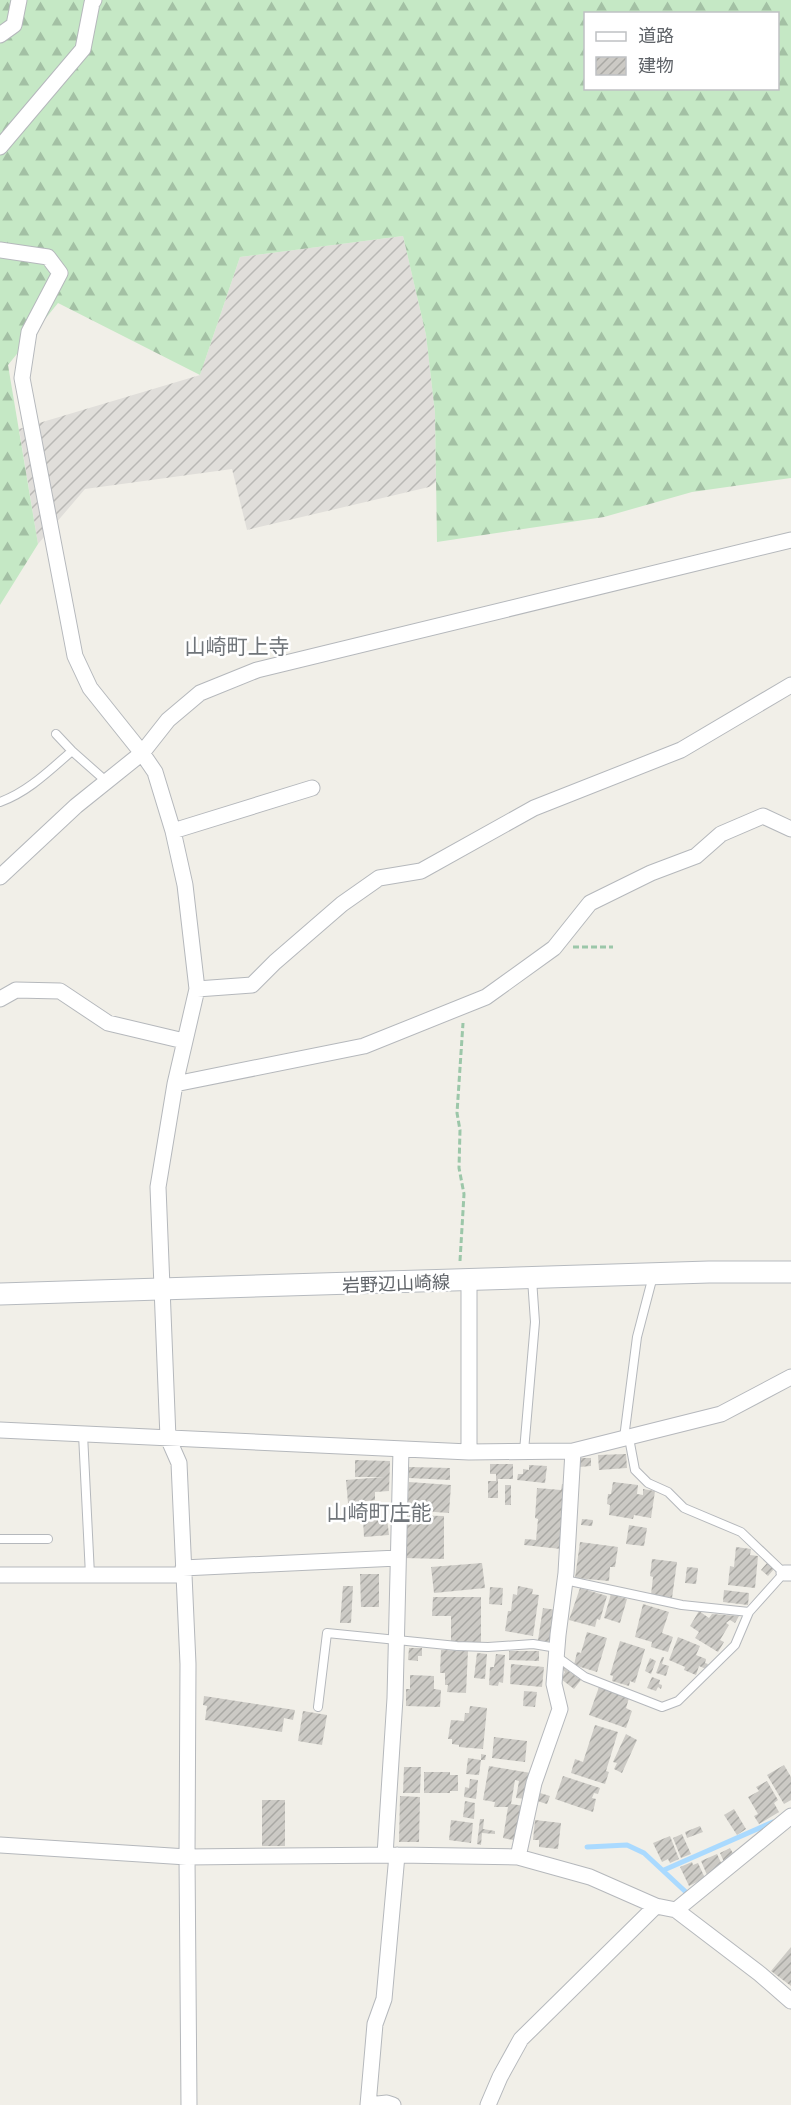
<svg xmlns="http://www.w3.org/2000/svg" width="791" height="2105" font-family="'Noto Sans','Noto Sans JP',sans-serif">
<style>
.industrial{fill:url(#industrial-furrows)}
.forest{fill:url(#forest-firs);fill-rule:evenodd}
.lines{fill:none;stroke-linecap:round;stroke-linejoin:round}
.stream{stroke:#aadaff;stroke-width:5}
.building{fill:url(#building-hatch)}
.lane-casing{stroke:#b5b8bc;stroke-width:10}
.street-casing{stroke:#b5b8bc;stroke-width:17}
.secondary-casing{stroke:#b6babf;stroke-width:23}
.path{stroke:#9cc7a9;stroke-width:3;stroke-dasharray:6 3;stroke-linecap:butt}
.lane{stroke:#fff;stroke-width:8}
.street{stroke:#fff;stroke-width:15}
.secondary{stroke:#fff;stroke-width:21}
.labels{text-anchor:middle;dominant-baseline:central;stroke-width:5;stroke-linejoin:round;paint-order:stroke}
.street-label{font-size:18px;fill:#5f6368;stroke:#fff}
.quarter-label{font-size:21px;fill:#70757a;stroke:#fff}
</style>
<defs>
<pattern id="industrial-furrows" width="10" height="10" patternUnits="userSpaceOnUse" patternTransform="scale(1.5)"><rect width="10" height="10" fill="#e0deda"/><path d="M-1 1l2-2M0 10L10 0M9 11l2-2" fill="none" stroke="#b9b8b5"/></pattern>
<pattern id="forest-firs" width="22" height="20" patternUnits="userSpaceOnUse" patternTransform="scale(1.5)"><rect width="22" height="20" fill="#c5e8c5"/><path d="M5 1l3.5 6h-7zM16 11l3.5 6h-7z" fill="#a3c0a4"/></pattern>
<pattern id="building-hatch" width="6" height="6" patternUnits="userSpaceOnUse" patternTransform="scale(1.5)"><rect width="6" height="6" fill="#cccac5"/><path d="M-1 1l2-2M0 6l6-6M5 7l2-2" fill="none" stroke="#a9a8a4"/></pattern>
</defs>
<rect width="100%" height="100%" fill="#f1efe8"/>
<path class="industrial" d="M 403,236 L 426,335 L 435,413 L 436,482 L 429,487 L 247,530 L 232,469 L 85,489 L 38,544 L 19,429 L 200,375 L 240,257 Z"/>
<path class="forest" d="M 0,0 L 791,0 L 791,478 L 692,492 L 604,517 L 437,542 L 435,413 L 426,335 L 403,236 L 240,257 L 200,375 L 58,303 L 8,365 L 38,544 L 0,605 ZM 586,14 L 778,14 L 778,88 L 586,88 Z"/>
<g class="lines">
<path class="stream" d="M 587,1847 L 627,1845 L 644,1853 L 688,1894
M 664,1870 L 773,1822"/>
</g>
<path class="building" d="M 626,1454 L 627,1468 L 599,1470 L 598,1455 Z
M 579,1458 L 591,1458 L 591,1466 L 579,1467 Z
M 355,1460 L 390,1461 L 389,1491 L 375,1492 L 375,1500 L 348,1503 L 346,1480 L 384,1477 L 355,1477 Z
M 490,1464 L 513,1464 L 513,1479 L 498,1479 L 498,1498 L 488,1498 L 488,1481 L 496,1481 L 496,1474 L 490,1474 Z
M 529,1465 L 547,1466 L 545,1483 L 517,1480 L 518,1474 L 523,1474 L 523,1469 L 529,1470 Z
M 409,1467 L 450,1468 L 450,1480 L 409,1478 Z
M 409,1482 L 451,1485 L 449,1513 L 407,1510 Z
M 613,1482 L 638,1485 L 637,1494 L 643,1495 L 643,1489 L 655,1491 L 651,1518 L 634,1515 L 633,1519 L 609,1515 L 610,1505 L 607,1504 L 608,1494 L 611,1494 Z
M 562,1484 L 567,1484 L 561,1549 L 524,1545 L 525,1539 L 536,1540 L 538,1519 L 535,1518 L 537,1488 L 561,1490 Z
M 505,1485 L 511,1485 L 511,1505 L 505,1505 Z
M 404,1515 L 444,1516 L 444,1559 L 403,1558 Z
M 387,1518 L 389,1535 L 364,1537 L 363,1519 Z
M 582,1519 L 593,1520 L 592,1526 L 581,1525 Z
M 629,1525 L 647,1528 L 644,1546 L 626,1544 Z
M 580,1542 L 618,1547 L 615,1567 L 610,1567 L 609,1581 L 575,1578 Z
M 736,1547 L 751,1549 L 750,1555 L 758,1556 L 755,1588 L 728,1585 L 730,1566 L 734,1567 Z
M 652,1559 L 677,1562 L 672,1598 L 651,1595 L 653,1577 L 650,1576 Z
M 482,1563 L 485,1588 L 434,1593 L 431,1567 Z
M 767,1563 L 774,1569 L 768,1576 L 761,1570 Z
M 687,1567 L 698,1568 L 696,1584 L 685,1583 Z
M 360,1574 L 379,1574 L 379,1607 L 361,1607 Z
M 343,1586 L 353,1586 L 351,1623 L 340,1623 Z
M 518,1586 L 533,1589 L 532,1594 L 539,1595 L 533,1636 L 505,1631 L 508,1611 L 511,1611 L 513,1594 L 517,1595 Z
M 490,1587 L 503,1588 L 502,1605 L 489,1604 Z
M 580,1588 L 607,1596 L 600,1620 L 597,1619 L 595,1627 L 569,1620 Z
M 724,1590 L 749,1593 L 748,1605 L 723,1602 Z
M 611,1594 L 627,1599 L 620,1623 L 604,1618 Z
M 433,1597 L 481,1597 L 481,1643 L 451,1642 L 451,1616 L 432,1616 Z
M 643,1604 L 669,1612 L 662,1633 L 673,1637 L 668,1652 L 651,1647 L 652,1642 L 635,1637 Z
M 543,1608 L 556,1610 L 551,1642 L 538,1640 Z
M 699,1611 L 709,1618 L 712,1614 L 739,1616 L 735,1623 L 730,1620 L 726,1623 L 729,1625 L 720,1640 L 724,1642 L 718,1652 L 695,1638 L 699,1632 L 690,1626 Z
M 587,1632 L 607,1638 L 597,1672 L 574,1665 L 577,1652 L 581,1653 Z
M 678,1637 L 700,1646 L 696,1655 L 706,1659 L 705,1663 L 708,1664 L 706,1669 L 699,1666 L 696,1675 L 684,1670 L 685,1667 L 669,1660 Z
M 620,1641 L 645,1649 L 635,1683 L 630,1681 L 629,1686 L 612,1681 L 613,1676 L 610,1675 Z
M 409,1648 L 422,1648 L 422,1656 L 418,1656 L 418,1661 L 408,1660 Z
M 441,1650 L 468,1651 L 466,1693 L 447,1692 L 448,1685 L 445,1685 L 445,1673 L 440,1673 Z
M 509,1651 L 539,1651 L 539,1661 L 509,1660 Z
M 477,1653 L 487,1654 L 485,1679 L 474,1678 Z
M 496,1654 L 505,1655 L 503,1683 L 499,1682 L 498,1686 L 489,1685 L 490,1667 L 494,1667 Z
M 662,1657 L 664,1657 L 662,1664 L 669,1666 L 666,1676 L 656,1673 Z
M 650,1658 L 656,1661 L 651,1674 L 645,1671 Z
M 511,1664 L 544,1667 L 542,1687 L 510,1684 Z
M 563,1667 L 581,1680 L 574,1689 L 561,1679 L 565,1672 L 562,1669 Z
M 410,1675 L 434,1676 L 434,1689 L 441,1690 L 440,1707 L 406,1706 L 406,1689 L 410,1689 Z
M 652,1677 L 660,1680 L 659,1684 L 662,1685 L 661,1689 L 658,1687 L 656,1691 L 647,1688 Z
M 599,1687 L 629,1698 L 626,1708 L 632,1711 L 626,1728 L 589,1715 Z
M 524,1691 L 537,1692 L 535,1707 L 523,1706 Z
M 204,1696 L 295,1710 L 293,1720 L 284,1718 L 282,1732 L 205,1720 L 207,1706 L 203,1705 Z
M 470,1706 L 487,1708 L 483,1749 L 459,1747 L 459,1745 L 452,1744 L 452,1739 L 448,1739 L 451,1720 L 464,1721 L 465,1713 L 469,1713 Z
M 303,1711 L 327,1715 L 322,1745 L 298,1741 Z
M 595,1725 L 618,1732 L 606,1771 L 609,1772 L 605,1784 L 571,1773 L 575,1759 L 583,1762 Z
M 626,1734 L 637,1740 L 622,1773 L 614,1769 L 617,1763 L 613,1762 Z
M 494,1737 L 527,1741 L 525,1762 L 492,1758 Z
M 481,1754 L 486,1755 L 485,1760 L 481,1760 L 479,1775 L 466,1774 L 468,1758 L 481,1760 Z
M 784,1765 L 791,1777 L 791,1800 L 784,1804 L 767,1775 Z
M 489,1766 L 531,1773 L 526,1799 L 516,1798 L 519,1781 L 515,1780 L 511,1804 L 525,1806 L 518,1841 L 503,1838 L 508,1807 L 494,1807 L 495,1802 L 483,1800 Z
M 404,1767 L 421,1767 L 420,1793 L 403,1793 Z
M 424,1772 L 450,1772 L 450,1775 L 458,1775 L 458,1791 L 450,1791 L 450,1793 L 424,1793 Z
M 563,1776 L 600,1788 L 598,1794 L 594,1793 L 592,1798 L 596,1799 L 593,1812 L 555,1799 Z
M 470,1779 L 478,1780 L 476,1799 L 464,1797 L 465,1787 L 469,1788 Z
M 767,1781 L 778,1800 L 774,1803 L 779,1812 L 759,1824 L 754,1816 L 758,1814 L 748,1797 L 759,1791 L 756,1787 Z
M 540,1793 L 550,1796 L 547,1804 L 537,1801 Z
M 400,1796 L 420,1797 L 419,1842 L 399,1842 Z
M 262,1800 L 285,1800 L 285,1846 L 262,1846 Z
M 465,1801 L 475,1803 L 474,1819 L 463,1817 Z
M 734,1809 L 746,1829 L 737,1835 L 724,1815 Z
M 480,1819 L 484,1819 L 483,1829 L 495,1831 L 495,1834 L 482,1833 L 481,1845 L 477,1844 Z
M 451,1820 L 473,1823 L 471,1843 L 449,1840 Z
M 535,1820 L 561,1823 L 558,1849 L 539,1847 L 539,1840 L 533,1840 Z
M 700,1826 L 703,1832 L 687,1838 L 685,1832 Z
M 682,1834 L 691,1854 L 681,1858 L 673,1838 Z
M 670,1836 L 679,1859 L 670,1863 L 668,1859 L 662,1862 L 653,1843 Z
M 730,1848 L 735,1857 L 724,1862 L 720,1853 Z
M 717,1854 L 723,1867 L 707,1875 L 701,1861 Z
M 692,1862 L 693,1865 L 698,1863 L 705,1878 L 689,1886 L 680,1867 Z
M 791,1947 L 791,1986 L 771,1971 Z"/>
<g class="lines">
<defs>
<path id="lane" d="M 56,734 L 72,751 L 107,782
M 0,802 C 28,792 50,770 72,751
M 83,1434 L 90,1575
M 624,1438 L 637,1337 L 653,1276
M 524,1451 L 535,1322 L 532,1279
M 0,1539 L 48,1539
M 565,1580 L 682,1605 L 749,1612
M 556,1656 L 585,1677 L 662,1707 L 678,1701 L 735,1645 L 749,1612 L 784,1573 L 741,1532 L 684,1508 L 668,1492 L 648,1483 L 635,1470 L 629,1438
M 318,1707 L 327,1633 L 457,1646 L 488,1647 L 533,1644 L 557,1648"/>
<path id="street" d="M 0,35 L 14,25 L 19,0
M 0,147 L 83,49 L 92,3 L 94,0
M 0,250 L 48,257 L 60,273 L 29,332 L 22,378 L 75,656 L 90,688 L 142,753 L 155,772 L 173,831 L 185,885 L 197,989 L 175,1084 L 158,1187 L 168,1438 L 179,1463 L 188,1664 L 187,1857 L 189,2105
M 173,831 L 312,788
M 0,877 L 76,806 L 142,753 L 168,720 L 200,693 L 257,670 L 791,540
M 197,989 L 252,985 L 275,962 L 342,904 L 379,878 L 421,871 L 534,808 L 681,750 L 791,685
M 0,999 L 16,990 L 60,991 L 108,1023 L 184,1041
M 175,1084 L 364,1046 L 486,997 L 554,948 L 590,903 L 651,873 L 696,856 L 721,834 L 763,816 L 791,829
M 0,1430 L 469,1452 L 573,1451 L 721,1414 L 791,1377
M 469,1452 L 469,1280
M 183,1568 L 398,1558
M 784,1573 L 791,1573
M 0,1575 L 184,1575
M 0,1845 L 187,1857 L 397,1855 L 518,1857 L 590,1877 L 656,1906 L 676,1910 L 760,1974 L 791,2001
M 385,1855 L 395,1698 L 401,1449
M 518,1857 L 534,1783 L 560,1709 L 554,1684 L 558,1635 L 566,1573 L 573,1451
M 676,1910 L 791,1816
M 393,2105 L 387,2103 L 368,2105 L 375,2024 L 384,1999 L 397,1855
M 488,2105 L 500,2077 L 521,2039 L 656,1906"/>
<path id="secondary" d="M 0,1294 L 709,1272 L 791,1272"/>
</defs>
<use href="#lane" class="lane-casing"/>
<use href="#street" class="street-casing"/>
<use href="#secondary" class="secondary-casing"/>
<path class="path" d="M 573,947 L 613,947
M 460,1261 L 464,1194 L 459,1168 L 460,1130 L 457,1113 L 463,1023"/>
<use href="#lane" class="lane"/>
<use href="#street" class="street"/>
<use href="#secondary" class="secondary"/>
</g>
<g class="labels">
<g class="street-label">
<text transform="translate(396 1283) rotate(-2)">岩野辺山崎線</text>
</g>
<g class="quarter-label">
<text x="237" y="646">山崎町上寺</text>
<text x="379" y="1512">山崎町庄能</text>
</g>
</g>
<rect x="584" y="12" width="195" height="78" fill="#ffffff" stroke="#bfc1c3" stroke-width="1.5"/>
<rect x="596" y="32" width="30" height="9" fill="#ffffff" stroke="#bfc1c3" stroke-width="1.5"/>
<text x="638" y="42" font-size="18" fill="#5f6368">道路</text>
<rect x="596" y="57" width="30" height="18" fill="url(#building-hatch)" stroke="#bfc1c3" stroke-width="1.5"/>
<text x="638" y="72" font-size="18" fill="#5f6368">建物</text>
</svg>
